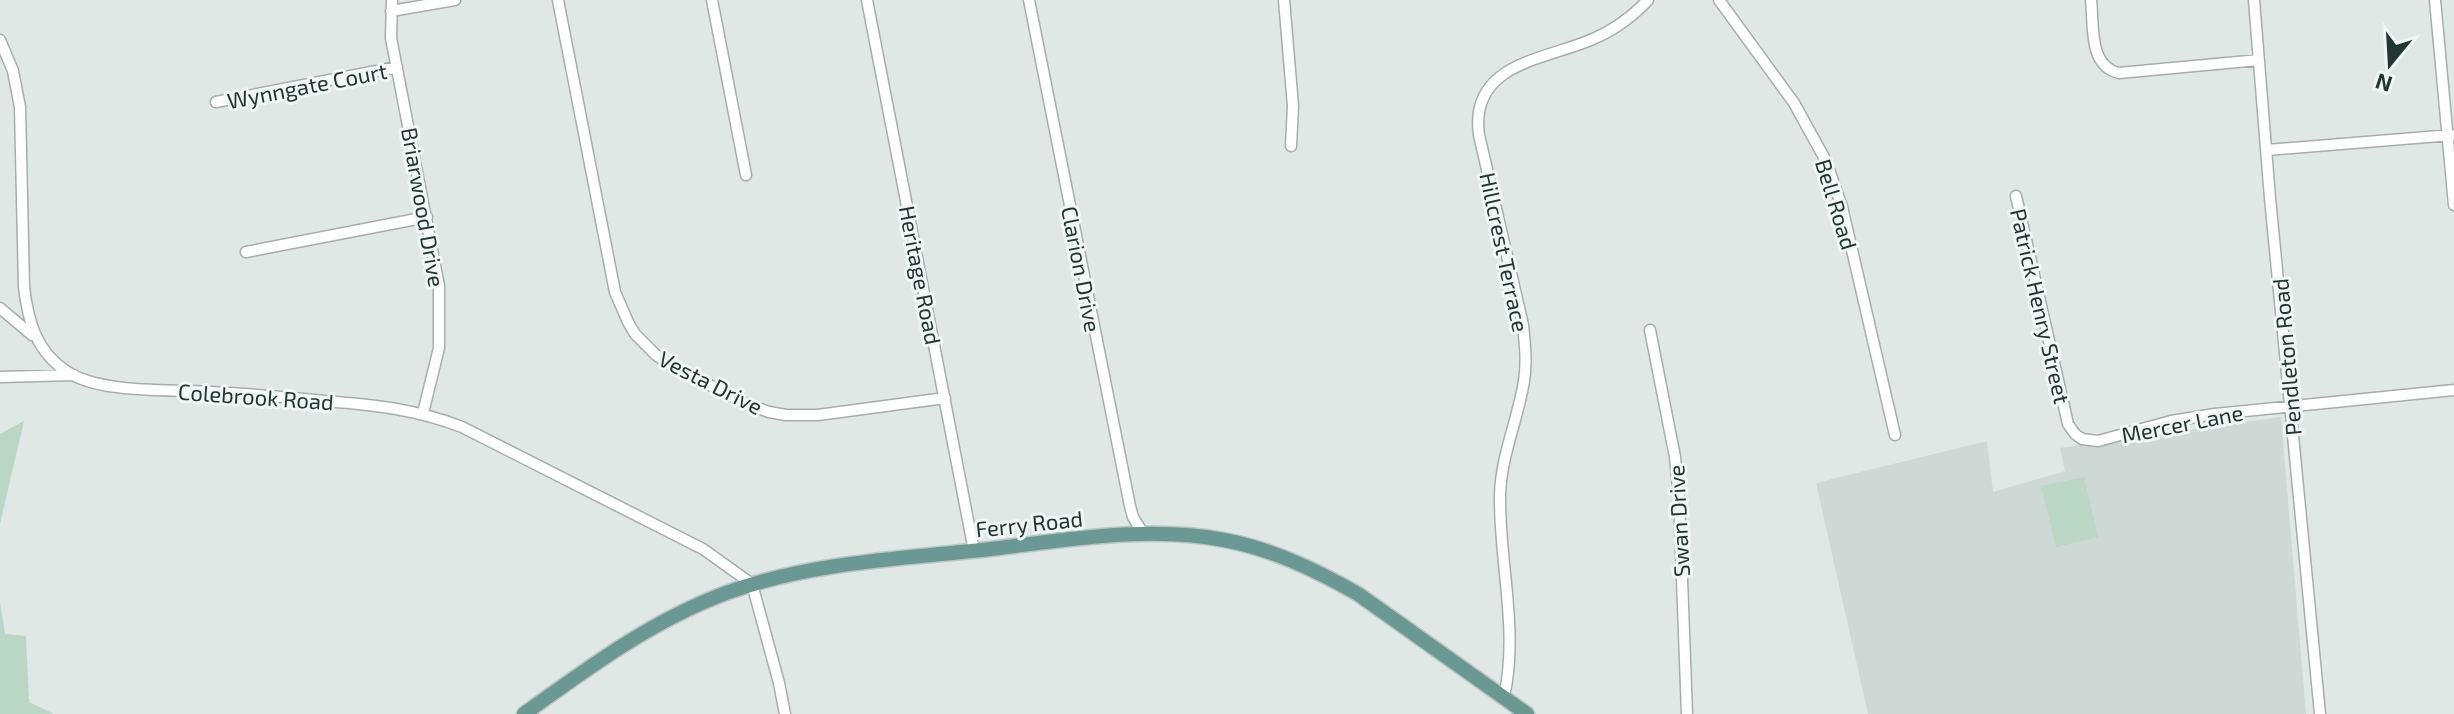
<svg xmlns="http://www.w3.org/2000/svg" width="2454" height="714" font-family="'Exo 2',sans-serif">
<style>
.built{fill:#ced8d4}
.green{fill:#bad7c5}
.lines{fill:none;stroke-linecap:round;stroke-linejoin:round}
.minor-casing{stroke:#a3afac;stroke-width:13}
.major-casing{stroke:#bdc3c2;stroke-width:17}
.minor{stroke:#fff;stroke-width:10}
.major{stroke:#699992;stroke-width:14}
.labels{text-anchor:middle;dominant-baseline:central;stroke-width:6;stroke-linejoin:round;paint-order:stroke}
.street-label{font-size:22px;fill:#223633;stroke:#eff6f3}
</style>
<rect width="100%" height="100%" fill="#dfe8e5"/>
<path class="built" d="M 2281,417 L 2306,714 L 1868,714 L 1816,483 L 1987,441 L 1993,492 L 2065,471 L 2060,448 Z"/>
<path class="green" d="M 24,421 L 0,524 L 0,434 Z
M 2084,477 L 2098,537 L 2056,547 L 2041,486 Z
M 0,602 L 5,634 L 26,636 L 29,702 L 54,714 L 0,714 Z"/>
<g class="lines">
<defs>
<path id="minor" d="M 392,0 L 391,38 L 439,286 L 439,348 L 423,413
M 558,0 L 615,292 L 628,322 L 635,334 L 656,355 L 670,365 L 749,405 L 769,412 L 786,415 L 818,415 L 945,398
M 712,0 L 746,175
M 867,0 L 974,551
M 1029,0 L 1130,506 L 1133,517 L 1144,535
M 1284,0 L 1293,106 L 1291,146
M 1719,0 L 1794,103 L 1826,161 L 1842,207 L 1895,435
M 2091,0 C 2094,25 2088,66 2119,73 L 2259,60
M 2254,0 L 2270,198 L 2320,714
M 2435,0 L 2454,205
M 391,11 L 455,0
M 0,40 L 13,71 L 20,107 L 24,287 C 28,321 36,351 66,371 C 100,394 169,389 210,392 C 248,394 287,397 325,401 C 374,405 416,409 462,427 L 703,549 L 752,584 L 779,683 L 785,714
M 216,102 L 397,67
M 2267,150 L 2452,135
M 2016,196 L 2068,424 L 2075,434 L 2082,439 L 2098,441 L 2171,421 L 2215,414 L 2454,390
M 246,252 L 427,217
M 0,308 L 32,335
M 1650,330 L 1675,457 L 1679,498 L 1687,714
M 0,377 L 74,375
M 1504,697 C 1519,630 1499,563 1500,495 C 1501,456 1518,419 1524,381 C 1527,362 1525,344 1523,325 L 1479,135 C 1469,63 1545,60 1593,39 C 1614,30 1632,17 1648,0"/>
<path id="major" d="M 524,714 C 588,668 651,621 726,593 C 807,563 897,559 982,550 C 1061,541 1145,525 1224,540 C 1272,549 1316,570 1358,594 L 1527,714"/>
</defs>
<use href="#minor" class="minor-casing"/>
<use href="#major" class="major-casing"/>
<use href="#minor" class="minor"/>
<use href="#major" class="major"/>
</g>
<g class="labels">
<g class="street-label">
<text transform="translate(307 85) rotate(-11)">Wynngate Court</text>
<text transform="translate(1837 204) rotate(73)">Bell Road</text>
<text transform="translate(424 207) rotate(80)">Briarwood Drive</text>
<text transform="translate(1505 252) rotate(78)">Hillcrest Terrace</text>
<text transform="translate(1082 269) rotate(79)">Clarion Drive</text>
<text transform="translate(921 275) rotate(79)">Heritage Road</text>
<text transform="translate(2041 306) rotate(77)">Patrick Henry Street</text>
<text transform="translate(2286 357) rotate(-95)">Pendleton Road</text>
<text transform="translate(711 382) rotate(27)">Vesta Drive</text>
<text transform="translate(256 396) rotate(4)">Colebrook Road</text>
<text transform="translate(2182 423) rotate(-11)">Mercer Lane</text>
<text transform="translate(1678 521) rotate(-93)">Swan Drive</text>
<text transform="translate(1029 523) rotate(-6)">Ferry Road</text>
</g>
</g>
<g transform="translate(2390 64) rotate(198)" stroke="#eff6f3" stroke-width="6" paint-order="stroke">
<path d="M0-6L14 30L0 20L-14 30Z" fill="#223633"/>
<text y="-12" font-size="22" font-weight="bold" text-anchor="middle" fill="#223633">N</text>
</g>
</svg>
